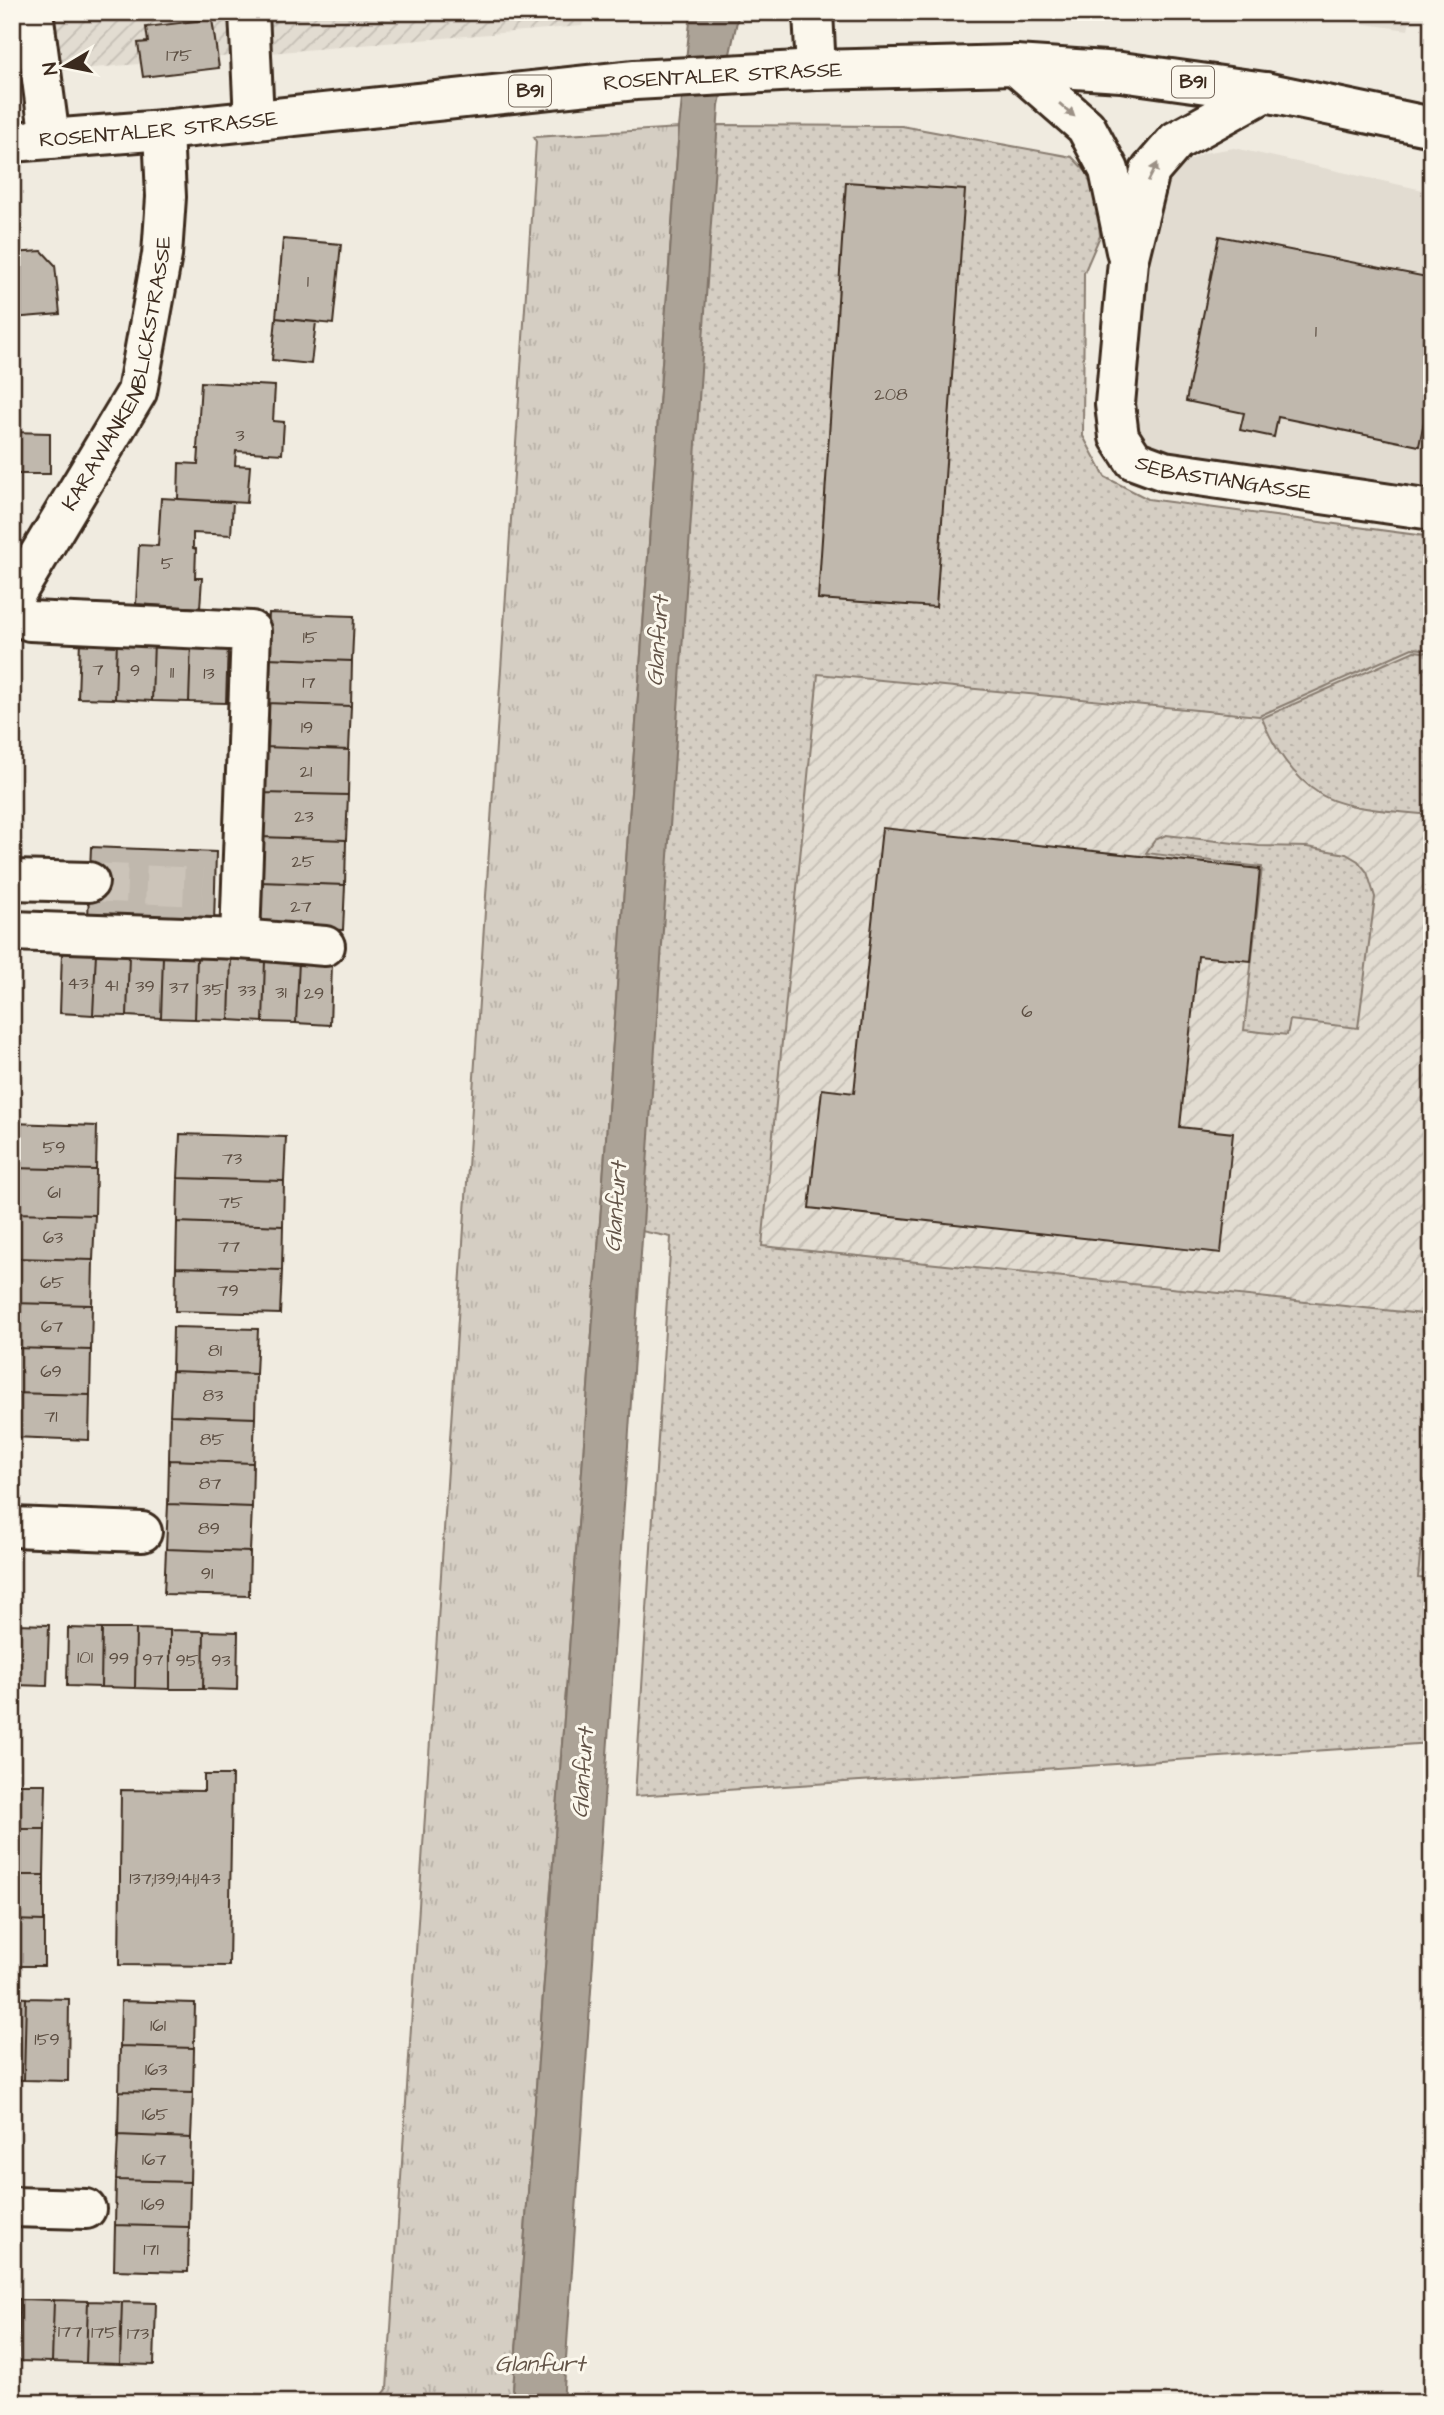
<svg xmlns="http://www.w3.org/2000/svg" width="1444" height="2415" font-family="'Architects Daughter',sans-serif">
<style>
.built{fill:#e2dcd1}
.industrial{fill:url(#industrial-furrows)}
.grass{fill:url(#grass-dots);stroke:#887c70;stroke-width:2}
.park{fill:url(#park-tufts);stroke:#887c70;stroke-width:2}
.water{fill:#aca397;stroke:#7f7367;stroke-width:2}
.building{fill:#c0b8ad;stroke:#3b2a1e;stroke-width:2}
.lines{fill:none;stroke-linecap:round;stroke-linejoin:round}
.minor-tunnel{stroke:#ccc4b9;stroke-width:38;stroke-dasharray:38 19;stroke-linecap:butt}
.minor-casing{stroke:#3b2a1e;stroke-width:44}
.major-casing{stroke:#3b2a1e;stroke-width:44}
.minor{stroke:#fbf7ec;stroke-width:38}
.major{stroke:#fbf7ec;stroke-width:38}
.oneway{fill:#9b9085}
.labels{text-anchor:middle;dominant-baseline:central;stroke-width:6;stroke-linejoin:round;paint-order:stroke}
.number-label{font-size:18px;fill:#5c4e42}
.shield{fill:#fbf7ec;stroke:#75685c;stroke-width:2}
.shield-label{font-size:19px;font-weight:bold;fill:#3b2a1e}
.street-label{font-size:21px;fill:#3b2a1e;stroke:#fbf7ec}
.water-label{font-size:23px;font-style:italic;fill:#635448;stroke:#fbf7ec}
</style>
<defs>
<pattern id="industrial-furrows" width="10" height="10" patternUnits="userSpaceOnUse" patternTransform="scale(1.75)"><rect width="10" height="10" fill="#e2dcd1"/><path d="M-1 1l2-2M0 10L10 0M9 11l2-2" fill="none" stroke="#c3bdb3"/></pattern>
<pattern id="grass-dots" width="8" height="8" patternUnits="userSpaceOnUse" patternTransform="scale(1.75)"><rect width="8" height="8" fill="#d5cec3"/><path d="M2 2h.1M6 6h.1" fill="none" stroke="#b8b1a7" stroke-width="1.8" stroke-linecap="round"/></pattern>
<pattern id="park-tufts" width="24" height="20" patternUnits="userSpaceOnUse" patternTransform="scale(1.75)"><rect width="24" height="20" fill="#d5cec3"/><path d="M3 7l-1-3M5 7V3M7 7l1-3M15 17l-1-3M17 17v-4M19 17l1-3" fill="none" stroke="#b8b1a7"/></pattern>
</defs>
<rect width="100%" height="100%" fill="#f0ebe0"/>
<filter id="ink" filterUnits="userSpaceOnUse"><feTurbulence type="fractalNoise" baseFrequency=".0143" numOctaves="2"/><feDisplacementMap in="SourceGraphic" scale="14" xChannelSelector="R" yChannelSelector="G"/><feConvolveMatrix kernelMatrix="1 2 1 2 8 2 1 2 1" color-interpolation-filters="sRGB"/></filter>
<g filter="url(#ink)">
<path class="built" d="M 1281,12 L 1412,12 L 1408,30 Z
M 1234,148 L 1432,192 L 1432,487 L 1160,450 L 1136,434 L 1130,405 L 1150,211 L 1156,187 L 1176,168 L 1203,153 Z"/>
<path class="industrial" d="M 12,12 L 586,12 L 582,26 L 12,75 Z
M 1412,648 L 1432,650 L 1432,1315 L 762,1246 L 817,674 L 1259,716 Z
M 1432,1419 L 1432,1579 L 1418,1579 Z"/>
<path class="grass" d="M 717,125 L 902,126 L 1072,157 L 1096,182 L 1100,236 L 1084,273 L 1083,436 L 1105,477 L 1148,499 L 1432,537 L 1432,650 L 1412,648 L 1259,716 L 818,674 L 762,1246 L 1432,1315 L 1432,1419 L 1418,1578 L 1432,1579 L 1432,1743 L 635,1796 L 671,1237 L 641,1231 Z
M 1414,651 L 1432,653 L 1432,815 C 1402,812 1345,810 1320,794 C 1293,777 1273,747 1262,718 Z
M 1166,835 L 1259,846 L 1307,847 L 1346,854 L 1358,861 L 1367,872 L 1375,897 L 1358,1028 L 1290,1020 L 1287,1035 L 1244,1030 L 1262,867 L 1146,853 L 1155,840 Z"/>
<path class="park" d="M 679,128 L 567,1678 L 512,2403 L 377,2403 L 387,2389 L 536,142 L 534,137 Z"/>
<path class="water" d="M 691,12 L 739,12 L 719,105 L 563,2403 L 512,2403 L 567,1678 L 679,128 Z"/>
<path class="building" d="M 212,19 L 219,68 L 143,77 L 138,43 L 148,42 L 146,27 Z
M 846,182 L 965,190 L 936,607 L 818,599 Z
M 1219,236 L 1432,278 L 1432,383 L 1419,446 L 1278,417 L 1274,437 L 1240,430 L 1244,413 L 1186,401 Z
M 283,239 L 341,244 L 333,324 L 276,318 Z
M 42,251 L 55,265 L 60,314 L 12,318 L 12,253 Z
M 276,318 L 316,322 L 311,364 L 272,360 Z
M 201,382 L 275,386 L 273,421 L 284,422 L 282,454 L 236,451 L 235,465 L 250,466 L 247,503 L 178,499 L 179,463 L 198,464 L 199,449 L 197,449 Z
M 12,432 L 50,433 L 50,474 L 12,474 Z
M 161,498 L 233,502 L 231,535 L 193,533 L 193,548 L 196,549 L 195,578 L 202,578 L 200,608 L 136,604 L 139,545 L 158,546 Z
M 269,613 L 354,616 L 352,661 L 267,658 Z
M 80,639 L 117,640 L 115,699 L 78,698 Z
M 117,640 L 154,641 L 152,701 L 115,699 Z
M 154,641 L 191,642 L 189,702 L 152,701 Z
M 191,642 L 228,644 L 226,703 L 189,702 Z
M 267,658 L 352,661 L 351,706 L 266,703 Z
M 266,703 L 351,706 L 349,750 L 264,747 Z
M 264,747 L 349,750 L 348,795 L 263,793 Z
M 263,793 L 348,795 L 346,840 L 261,837 Z
M 882,828 L 1260,869 L 1251,961 L 1198,956 L 1187,1061 L 1180,1127 L 1233,1133 L 1221,1253 L 809,1208 L 822,1089 L 854,1093 Z
M 261,837 L 346,840 L 345,885 L 260,882 Z
M 91,847 L 216,852 L 214,923 L 88,918 Z
M 260,882 L 345,885 L 343,930 L 258,927 Z
M 62,952 L 96,953 L 93,1015 L 60,1013 Z
M 96,953 L 129,955 L 127,1016 L 93,1015 Z
M 129,955 L 163,956 L 161,1018 L 127,1016 Z
M 163,956 L 197,957 L 195,1019 L 161,1018 Z
M 197,957 L 231,959 L 229,1020 L 195,1019 Z
M 231,959 L 265,960 L 263,1022 L 229,1020 Z
M 265,960 L 299,961 L 296,1023 L 263,1022 Z
M 299,961 L 332,963 L 330,1025 L 296,1023 Z
M 12,1123 L 97,1126 L 96,1170 L 12,1168 Z
M 180,1134 L 286,1137 L 284,1181 L 178,1178 Z
M 12,1168 L 96,1170 L 95,1215 L 12,1213 Z
M 178,1178 L 284,1181 L 283,1226 L 177,1222 Z
M 12,1213 L 95,1215 L 93,1260 L 12,1258 Z
M 177,1222 L 283,1226 L 282,1270 L 176,1267 Z
M 12,1258 L 93,1260 L 92,1305 L 12,1303 Z
M 176,1267 L 282,1270 L 280,1314 L 175,1311 Z
M 12,1303 L 92,1305 L 91,1350 L 12,1348 Z
M 173,1327 L 258,1329 L 256,1374 L 172,1371 Z
M 12,1348 L 91,1350 L 90,1395 L 12,1393 Z
M 172,1371 L 256,1374 L 255,1418 L 170,1415 Z
M 12,1393 L 90,1395 L 89,1440 L 12,1437 Z
M 170,1415 L 255,1418 L 253,1463 L 169,1460 Z
M 169,1460 L 253,1463 L 252,1507 L 168,1504 Z
M 168,1504 L 252,1507 L 250,1552 L 166,1549 Z
M 166,1549 L 250,1552 L 249,1596 L 164,1594 Z
M 12,1624 L 16,1624 L 14,1685 L 12,1685 Z
M 16,1624 L 49,1625 L 47,1686 L 14,1685 Z
M 68,1628 L 102,1629 L 101,1687 L 67,1686 Z
M 102,1629 L 136,1629 L 135,1688 L 101,1687 Z
M 136,1629 L 170,1630 L 170,1689 L 135,1688 Z
M 170,1630 L 204,1631 L 203,1689 L 170,1689 Z
M 204,1631 L 238,1632 L 237,1690 L 203,1689 Z
M 204,1775 L 232,1775 L 229,1966 L 119,1965 L 121,1790 L 204,1791 Z
M 12,1784 L 46,1784 L 45,1829 L 12,1829 Z
M 12,1829 L 45,1829 L 44,1875 L 12,1875 Z
M 12,1875 L 44,1875 L 44,1921 L 12,1920 Z
M 12,1920 L 44,1921 L 44,1966 L 12,1966 Z
M 12,1997 L 26,1998 L 24,2080 L 12,2080 Z
M 26,1998 L 69,1999 L 68,2081 L 24,2080 Z
M 121,2001 L 195,2003 L 194,2048 L 120,2046 Z
M 120,2046 L 194,2048 L 193,2093 L 119,2091 Z
M 119,2091 L 193,2093 L 191,2138 L 118,2135 Z
M 118,2135 L 191,2138 L 190,2182 L 116,2180 Z
M 116,2180 L 190,2182 L 189,2227 L 115,2225 Z
M 115,2225 L 189,2227 L 188,2272 L 114,2270 Z
M 12,2299 L 20,2299 L 18,2361 L 12,2360 Z
M 20,2299 L 54,2300 L 52,2362 L 18,2361 Z
M 54,2300 L 88,2301 L 86,2363 L 52,2362 Z
M 88,2301 L 122,2302 L 120,2364 L 86,2363 Z
M 122,2302 L 156,2303 L 154,2365 L 120,2364 Z"/>
<g class="lines">
<path class="minor-tunnel" d="M 89,882 L 203,887"/>
<defs>
<g id="minor">
<path d="M 33,12 L 50,139"/>
<path d="M 249,12 L 254,120"/>
<path d="M 813,12 L 816,70"/>
<path d="M 1015,65 L 1086,127 L 1109,170 L 1126,251"/>
<path id="s1" d="M 1265,92 L 1176,141 L 1150,171 L 1128,261 L 1115,404 L 1119,437 L 1134,460 L 1164,471 L 1432,510"/>
<path id="s2" d="M 12,600 L 137,392 L 162,255 L 166,197 L 163,130"/>
<path d="M 12,614 L 30,621 L 251,631 L 240,939"/>
<path d="M 12,880 L 89,882"/>
<path d="M 12,931 L 240,939 L 325,946"/>
<path d="M 12,1527 L 142,1532"/>
<path d="M 12,2207 L 86,2209"/>
</g>
<g id="major">
<path id="s3" d="M 12,142 L 163,130 L 635,80 L 816,70 L 1015,65 L 1121,72 L 1265,92 L 1432,127"/>
</g>
</defs>
<use href="#minor" class="minor-casing"/>
<use href="#major" class="major-casing"/>
<use href="#minor" class="minor"/>
<use href="#major" class="major"/>
</g>
<defs><path id="oneway-solid" d="M-6-.8H1V-3.2L6.5 0L1 3.2V.8H-6Z" transform="scale(1.75)"/></defs>
<g class="oneway">
<use href="#oneway-solid" transform="translate(1067 110) rotate(41)"/>
<use href="#oneway-solid" transform="translate(1153 172) rotate(-63)"/>
</g>
</g>
<g class="labels">
<g class="number-label">
<text x="179" y="55">175</text>
<text x="308" y="281">1</text>
<text x="1316" y="331">1</text>
<text x="891" y="394">208</text>
<text x="240" y="435">3</text>
<text x="167" y="563">5</text>
<text x="310" y="637">15</text>
<text x="98" y="669">7</text>
<text x="135" y="670">9</text>
<text x="172" y="672">11</text>
<text x="209" y="673">13</text>
<text x="309" y="682">17</text>
<text x="307" y="727">19</text>
<text x="306" y="771">21</text>
<text x="304" y="816">23</text>
<text x="303" y="861">25</text>
<text x="301" y="906">27</text>
<text x="78" y="983">43</text>
<text x="111" y="985">41</text>
<text x="145" y="986">39</text>
<text x="179" y="987">37</text>
<text x="213" y="989">35</text>
<text x="247" y="990">33</text>
<text x="281" y="992">31</text>
<text x="314" y="993">29</text>
<text x="1027" y="1011">6</text>
<text x="54" y="1147">59</text>
<text x="232" y="1158">73</text>
<text x="54" y="1192">61</text>
<text x="231" y="1202">75</text>
<text x="53" y="1237">63</text>
<text x="229" y="1246">77</text>
<text x="52" y="1282">65</text>
<text x="228" y="1290">79</text>
<text x="52" y="1326">67</text>
<text x="215" y="1350">81</text>
<text x="51" y="1371">69</text>
<text x="213" y="1395">83</text>
<text x="51" y="1416">71</text>
<text x="212" y="1439">85</text>
<text x="210" y="1483">87</text>
<text x="209" y="1528">89</text>
<text x="207" y="1573">91</text>
<text x="85" y="1657">101</text>
<text x="119" y="1658">99</text>
<text x="153" y="1659">97</text>
<text x="187" y="1660">95</text>
<text x="221" y="1660">93</text>
<text x="175" y="1878">137;139;141;143</text>
<text x="158" y="2025">161</text>
<text x="47" y="2039">159</text>
<text x="156" y="2069">163</text>
<text x="155" y="2114">165</text>
<text x="154" y="2159">167</text>
<text x="153" y="2204">169</text>
<text x="151" y="2249">171</text>
<text x="70" y="2331">177</text>
<text x="104" y="2332">175</text>
<text x="138" y="2333">173</text>
</g>
<g class="shield">
<rect x="1172" y="66.5" width="42" height="31" rx="5"/>
<rect x="509" y="75.5" width="42" height="31" rx="5"/>
</g>
<g class="shield-label">
<text x="1193" y="82">B91</text>
<text x="530" y="91">B91</text>
</g>
<g class="street-label">
<text stroke="none"><textPath href="#s3" startOffset="714">ROSENTALER STRASSE</textPath></text>
<text stroke="none"><textPath href="#s3" startOffset="147">ROSENTALER STRASSE</textPath></text>
<text stroke="none"><textPath href="#s2" startOffset="254">KARAWANKENBLICKSTRASSE</textPath></text>
<text stroke="none"><textPath href="#s1" startOffset="530">SEBASTIANGASSE</textPath></text>
</g>
<g class="water-label">
<text transform="translate(658 641) rotate(-86)">Glanfurt</text>
<text transform="translate(616 1207) rotate(-86)">Glanfurt</text>
<text transform="translate(583 1773) rotate(-86)">Glanfurt</text>
<text x="540" y="2364">Glanfurt</text>
</g>
</g>
<rect width="1444" height="2415" fill="none" stroke="#fbf7ec" stroke-width="42"/>
<rect x="21" y="21" width="1402" height="2373" fill="none" stroke="#3b2a1e" stroke-width="2.5" filter="url(#ink)"/>
<g transform="translate(66 66) rotate(260)" stroke="#fbf7ec" stroke-width="5" paint-order="stroke">
<path d="M0-5L12 26L0 18L-12 26Z" fill="#3b2a1e"/>
<text y="-10" font-size="19" font-weight="bold" text-anchor="middle" fill="#3b2a1e">N</text>
</g>
</svg>
